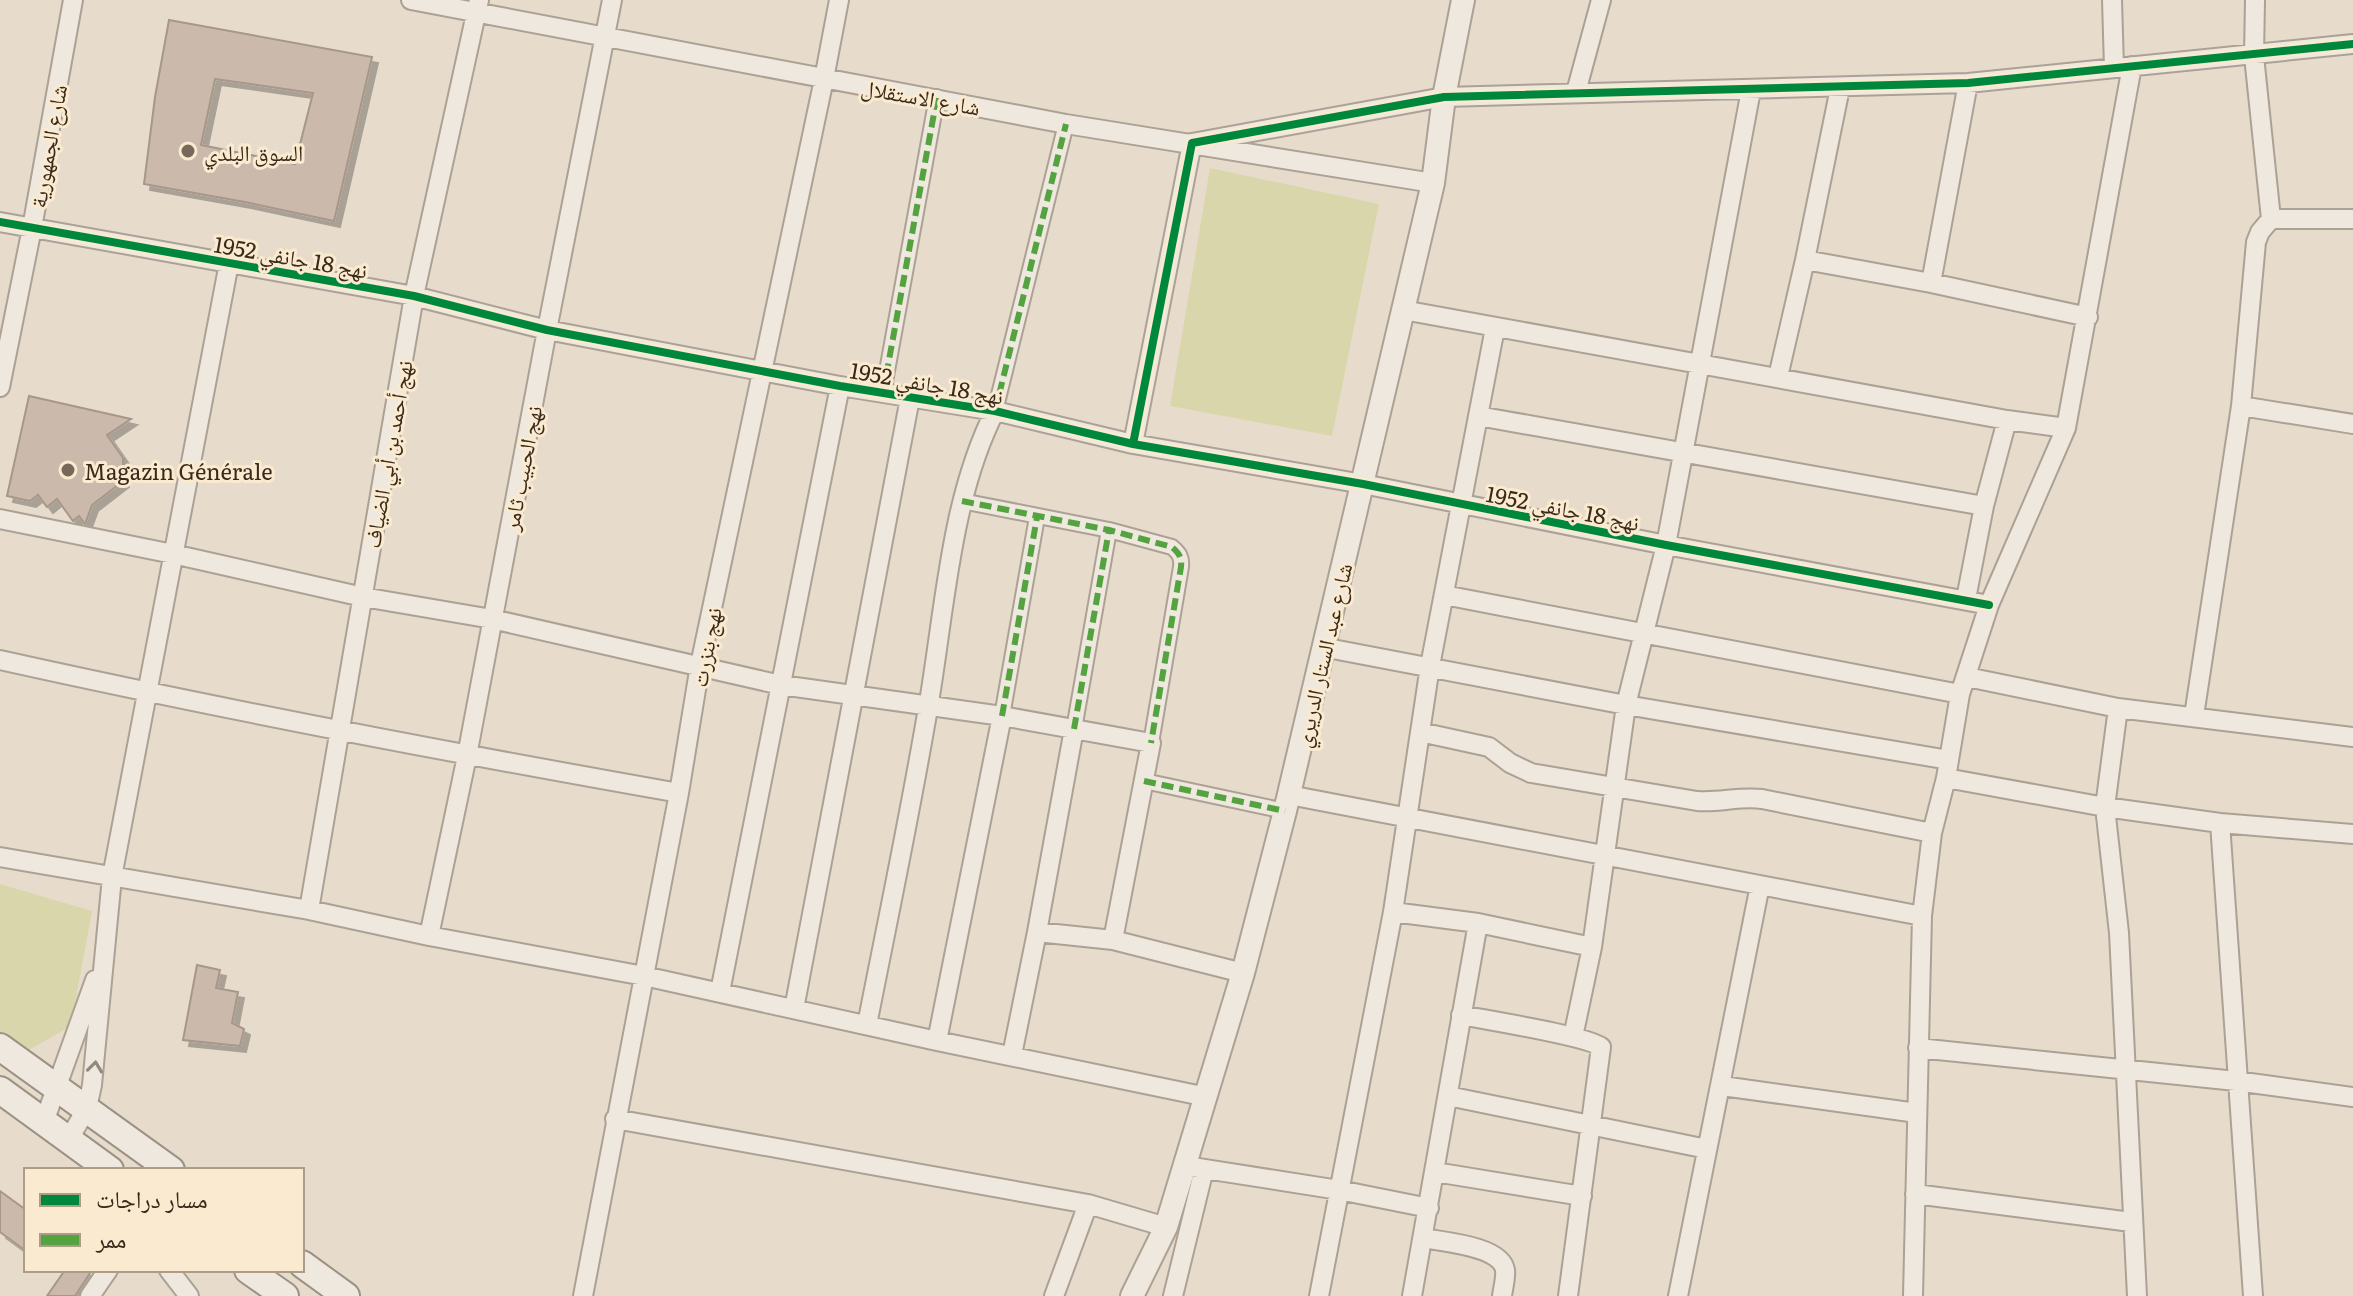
<svg xmlns="http://www.w3.org/2000/svg" width="2353" height="1296" font-family="Literata,'Noto Naskh Arabic',serif">
<style>
.green{fill:#dad6ac}
.building{fill:#cbbaac;stroke:#a7978a;stroke-width:2;fill-rule:evenodd;filter:url(#shadow)}
.lines{fill:none;stroke-linecap:round;stroke-linejoin:round}
.pedestrian-casing{stroke:#aca194;stroke-width:18}
.minor-casing{stroke:#aca194;stroke-width:22}
.tertiary-casing{stroke:#aca194;stroke-width:26}
.secondary-casing{stroke:#9b9185;stroke-width:30}
.pedestrian{stroke:#eee8de;stroke-width:14}
.minor{stroke:#eee8de;stroke-width:18}
.tertiary{stroke:#eee8de;stroke-width:22}
.secondary{stroke:#eee8de;stroke-width:26}
.quiet{stroke:#54a340;stroke-width:6;stroke-dasharray:12 6;stroke-linecap:butt}
.cycleway-casing{stroke:#f9ead0;stroke-width:13}
.cycleway{stroke:#00873e;stroke-width:8}
.oneway{stroke:#94887c}
.poi-dot{fill:#776859;stroke:#f9ead0;stroke-width:3}
.labels{text-anchor:middle;dominant-baseline:central;stroke-width:6;stroke-linejoin:round;paint-order:stroke}
.street-label{font-size:22px;fill:#3b291b;stroke:#f9ead0}
.poi-label{font-size:22px;fill:#3b291b;stroke:#f9ead0;text-anchor:start}
</style>
<defs>
<filter id="shadow"><feDropShadow dx="6" dy="6" stdDeviation="0" flood-color="#0004"/></filter>
</defs>
<rect width="100%" height="100%" fill="#e7dccb"/>
<path class="green" d="M 1210,168 L 1379,204 L 1332,436 L 1170,406 Z
M 0,884 L 92,911 L 71,1026 L 27,1051 L 0,1033 Z"/>
<path class="building" d="M 169,20 L 372,57 L 334,221 L 245,202 L 144,184 L 155,97 ZM 215,79 L 313,93 L 295,164 L 201,145 Z
M 29,396 L 131,419 L 107,435 L 123,458 L 123,481 L 92,505 L 85,524 L 79,516 L 73,521 L 57,499 L 47,507 L 38,495 L 30,501 L 7,496 Z
M 197,965 L 220,970 L 216,988 L 238,992 L 232,1023 L 244,1029 L 240,1046 L 183,1040 Z
M 0,1191 L 26,1210 L 26,1251 L 0,1232 Z
M 65,1270 L 92,1270 L 75,1296 L 47,1296 Z"/>
<g class="lines">
<defs>
<path id="pedestrian" d="M 883,393 L 937,97
M 995,411 L 1066,124
M 962,501 L 1109,530 L 1172,547 C 1179,553 1182,557 1181,567 L 1151,743
M 1002,716 L 1037,517
M 1074,729 L 1109,530
M 1144,781 L 1285,811"/>
<path id="minor" d="M 411,0 L 1066,124 L 1433,183
M 2112,0 L 2114,68
M 2255,0 L 2254,56 L 2271,219
M 1576,92 L 1601,0
M 0,222 L 414,296 L 547,330 L 840,386 L 995,411 L 1133,444 L 1363,484 L 1666,545 L 1989,605
M 1805,260 L 1931,283 L 2088,317
M 1931,283 L 1968,83
M 1403,310 L 2007,420 L 2066,428
M 1778,377 L 1805,260 L 1840,88
M 0,387 L 32,228 L 73,0
M 2241,406 L 2353,424
M 1478,416 L 1984,506
M 1133,444 L 1192,143 L 1444,97 L 1968,83 L 2353,44
M 0,519 L 173,554 L 363,597 L 492,619 L 781,685 L 1002,716 L 1151,743 L 1113,940
M 1444,595 L 1960,694
M 1966,599 L 1984,506 L 2007,420
M 1322,647 L 1626,705 L 1949,760
M 0,660 C 225,710 452,753 679,793
M 1967,677 L 2118,708 L 2353,737
M 2118,708 L 2105,807 L 2119,933 L 2137,1296
M 2194,716 L 2241,406 L 2256,242 L 2260,232 L 2271,219 L 2353,219
M 1420,732 L 1489,747 L 1510,763 L 1531,773 L 1697,801 C 1719,803 1740,796 1762,799 L 1932,833
M 1946,778 L 2105,807 L 2220,823 L 2353,834
M 1289,795 L 1922,916
M 2220,823 L 2253,1296
M 0,857 L 309,910 L 429,936 L 644,976 L 937,1041 L 1207,1097
M 309,910 L 414,296 L 479,0
M 1393,912 L 1478,923 L 1592,947
M 1037,932 L 1113,940 L 1243,973
M 429,936 L 467,756 L 547,330 L 612,0
M 720,992 L 840,386
M 794,1009 L 910,398
M 1461,1015 C 1486,1020 1587,1036 1601,1047 L 1568,1296
M 867,1025 C 888,918 911,810 929,702 C 945,607 951,497 995,411
M 1573,1037 L 1592,947 L 1626,705 L 1666,545 L 1751,90
M 937,1041 L 1002,716
M 1918,1048 L 2236,1081 L 2353,1097
M 1012,1055 L 1037,932 L 1074,729
M 1722,1086 L 1917,1113
M 1448,1096 L 1707,1149
M 615,1119 L 1088,1204 L 1166,1227
M 44,1122 L 95,980
M 69,1139 L 87,1108 L 92,1085 L 112,877 L 229,263
M 1186,1166 L 1339,1190 L 1429,1208
M 1435,1172 L 1582,1196
M 1915,1194 L 2131,1222
M 1423,1238 C 1444,1242 1501,1246 1505,1270 C 1506,1278 1503,1288 1502,1296
M 169,1270 L 189,1296
M 90,1296 L 108,1270
M 583,1296 L 679,793 L 700,665 L 824,79 L 839,0
M 1054,1296 L 1088,1204
M 1173,1296 L 1204,1169
M 1319,1296 L 1393,912 L 1430,666 L 1495,328
M 1412,1296 L 1478,923
M 1678,1296 L 1760,885
M 1913,1296 L 1922,916 L 1932,833 L 1946,778 L 1960,694 L 1989,605 L 2066,428 L 2132,66"/>
<path id="tertiary" d="M 1132,1296 L 1166,1227 L 1243,973 L 1285,811 L 1433,183 L 1444,97 L 1463,0"/>
<path id="secondary" d="M 0,1047 L 171,1170
M 0,1090 L 110,1170
M 302,1264 L 346,1296
M 248,1270 L 285,1296"/>
</defs>
<use href="#pedestrian" class="pedestrian-casing"/>
<use href="#minor" class="minor-casing"/>
<use href="#tertiary" class="tertiary-casing"/>
<use href="#secondary" class="secondary-casing"/>
<use href="#pedestrian" class="pedestrian"/>
<use href="#minor" class="minor"/>
<use href="#tertiary" class="tertiary"/>
<use href="#secondary" class="secondary"/>
<path class="quiet" d="M 883,393 L 937,97
M 995,411 L 1066,124
M 962,501 L 1109,530 L 1172,547 C 1179,553 1182,557 1181,567 L 1151,743
M 1002,716 L 1037,517
M 1074,729 L 1109,530
M 1144,781 L 1285,811"/>
<defs>
<path id="cycleway" d="M 0,222 L 414,296 L 547,330 L 840,386 L 995,411 L 1133,444 L 1363,484 L 1666,545 L 1989,605
M 1133,444 L 1192,143 L 1444,97 L 1968,83 L 2353,44"/>
</defs>
<use href="#cycleway" class="cycleway-casing"/>
<use href="#cycleway" class="cycleway"/>
</g>
<defs><path id="oneway-chevron" d="M-2-3.5L2.5 0L-2 3.5" fill="none" stroke-width="1.6" stroke-linecap="round" stroke-linejoin="round" transform="scale(2)"/></defs>
<use class="oneway" href="#oneway-chevron" transform="translate(95 1067) rotate(-83)"/>
<g class="poi-dot">
<circle cx="188" cy="151" r="8"/>
<circle cx="68" cy="470" r="8"/>
</g>
<g class="labels">
<g class="street-label">
<text transform="translate(921 96) rotate(10)">شارع الاستقلال</text>
<text transform="translate(47 146) rotate(-80)">شارع الجمهورية</text>
<text transform="translate(291 256) rotate(10)">نهج 18 جانفي 1952</text>
<text transform="translate(927 382) rotate(10)">نهج 18 جانفي 1952</text>
<text transform="translate(387 454) rotate(-80)">نهج أحمد بن أبي الضياف</text>
<text transform="translate(521 468) rotate(-79)">نهج الحبيب ثامر</text>
<text transform="translate(1563 507) rotate(11)">نهج 18 جانفي 1952</text>
<text transform="translate(705 647) rotate(-79)">نهج بنزرت</text>
<text transform="translate(1322 655) rotate(-77)">شارع عبد الستار الدريري</text>
</g>
<g class="poi-label">
<text x="204" y="151">السوق البلدي</text>
<text x="84" y="470">Magazin Générale</text>
</g>
</g>
<rect x="24" y="1168" width="280" height="104" fill="#f9ead0" stroke="#ad9d88" stroke-width="2"/>
<rect x="40" y="1194" width="40" height="12" fill="#00873e" stroke="#ad9d88" stroke-width="2"/>
<text x="96" y="1208" font-size="24" fill="#3b291b">مسار دراجات</text>
<rect x="40" y="1234" width="40" height="12" fill="#54a340" stroke="#ad9d88" stroke-width="2"/>
<text x="96" y="1248" font-size="24" fill="#3b291b">ممر</text>
</svg>
